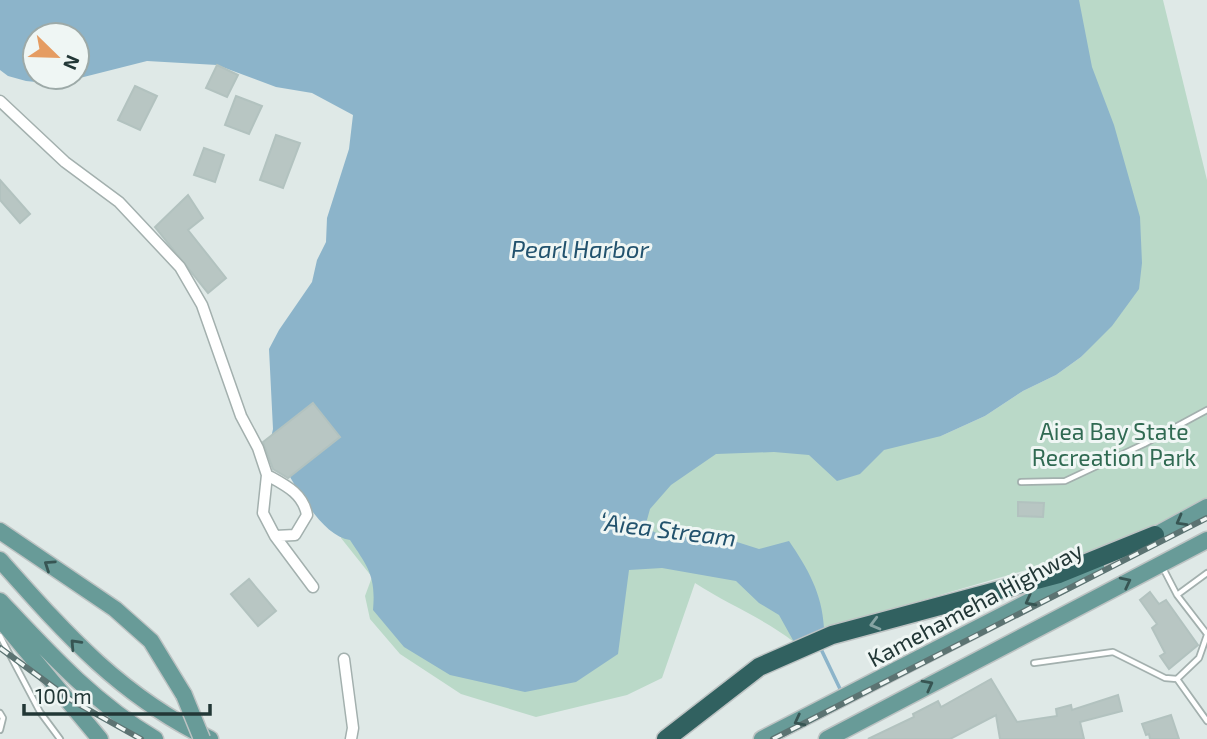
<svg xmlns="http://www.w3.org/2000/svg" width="1207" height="739" font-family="'Exo 2',sans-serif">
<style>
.green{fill:#bad9c8}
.water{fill:#8cb4ca;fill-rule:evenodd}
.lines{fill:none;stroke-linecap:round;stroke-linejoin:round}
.stream{stroke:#8cb4ca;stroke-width:3.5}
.building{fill:#b8c6c3;stroke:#b2c2bf;stroke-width:2}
.lane-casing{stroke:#a3b0ae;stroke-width:8}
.street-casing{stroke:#a3b0ae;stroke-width:13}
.primary-casing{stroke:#bdc3c3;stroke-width:19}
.highway-casing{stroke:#bdc3c3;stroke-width:21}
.lane{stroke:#fff;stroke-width:4.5}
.street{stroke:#fff;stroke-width:10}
.primary{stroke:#689b98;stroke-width:16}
.highway{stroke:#316160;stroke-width:18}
.rail-casing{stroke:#5c7372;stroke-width:6}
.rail{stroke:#eff6f4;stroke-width:3.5;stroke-dasharray:10;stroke-linecap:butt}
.primary-bridge-casing{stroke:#bdc3c3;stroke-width:19;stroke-linecap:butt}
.primary-bridge{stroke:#689b98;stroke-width:16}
.oneway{stroke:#375553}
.oneway2{stroke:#86a4a3}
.labels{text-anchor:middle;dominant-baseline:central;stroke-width:6;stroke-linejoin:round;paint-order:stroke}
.park-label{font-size:23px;fill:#306a52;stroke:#eff6f4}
.street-label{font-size:23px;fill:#223736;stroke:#eff6f4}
.water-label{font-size:24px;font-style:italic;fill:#22526d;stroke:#eff6f4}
</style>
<rect width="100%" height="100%" fill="#dfe9e7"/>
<path class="green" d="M 1064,0 L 1163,0 L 1207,180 L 1207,500 L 1112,545 L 851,621 L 802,644 L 799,635 L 809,591 L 626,535 L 646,498 L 705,452 L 906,429 L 941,436 L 985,416 L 1023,391 L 1056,375 L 1081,357 L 1122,312 Z
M 341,528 L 624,562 L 747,573 L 795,629 L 794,642 C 763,618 727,604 695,583 L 662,678 L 627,695 L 536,717 L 461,694 L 400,654 L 370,619 L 365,596 L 372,577 L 341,538 Z"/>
<path class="water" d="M 0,0 L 1079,0 L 1092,67 L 1114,125 L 1140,217 L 1142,263 L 1139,289 L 1112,326 L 1081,357 L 1056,375 L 1023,391 L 985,416 L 941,436 L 884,450 L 860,474 L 837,481 L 809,455 L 774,452 L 716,454 L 671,485 L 650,509 L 645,527 L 658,534 L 737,542 L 759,549 L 789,541 C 808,569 822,593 824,628 L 794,642 L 779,615 L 759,603 L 736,581 L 662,568 L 629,570 L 618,654 L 576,682 L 525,692 L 450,675 L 404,647 L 373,610 C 376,576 368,567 350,540 C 316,535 288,470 270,442 L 273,429 L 269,349 L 279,330 L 312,282 L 317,260 L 326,242 L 327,218 L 349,149 L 353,115 L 312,93 L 276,87 L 217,65 L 147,61 L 56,84 L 26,81 L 8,76 L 0,70 ZM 35,35 L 77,35 L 77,77 L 35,77 Z"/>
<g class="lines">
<path class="stream" d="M 820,647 L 842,693"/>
</g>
<path class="building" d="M 217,65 L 238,75 L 227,97 L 206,88 Z
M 135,86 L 157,96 L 140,130 L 118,120 Z
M 236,96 L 262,106 L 249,134 L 225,125 Z
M 276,135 L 300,143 L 283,188 L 260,180 Z
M 204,148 L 224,155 L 215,182 L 194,175 Z
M 0,180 L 30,214 L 20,223 L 0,200 Z
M 188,195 L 203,218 L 188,230 L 226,278 L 208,293 L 155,227 Z
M 313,403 L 340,437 L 288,478 L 273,469 L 263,442 Z
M 1018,502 L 1044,503 L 1043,517 L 1018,516 Z
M 249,579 L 276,611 L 258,626 L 231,594 Z
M 1150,592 L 1159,604 L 1166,600 L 1198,645 L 1169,669 L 1160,656 L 1165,653 L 1152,628 L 1157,624 L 1140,600 Z
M 991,679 L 1017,722 L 1057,716 L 1056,709 L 1071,705 L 1072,710 L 1118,695 L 1122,711 L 1080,722 L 1084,739 L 1000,739 L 996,715 L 950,739 L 868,739 L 914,717 L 913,714 L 938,701 L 941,707 Z
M 1171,715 L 1179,739 L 1150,739 L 1149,734 L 1146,735 L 1142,724 Z"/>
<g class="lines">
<defs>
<path id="lane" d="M 1021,482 L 1065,481 L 1144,444 L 1207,410
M 1163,568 L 1177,595 L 1207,634
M 1177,595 L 1207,573
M 0,636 L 40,712 L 60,739
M 1034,663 L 1113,652 L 1165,678 L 1177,679 L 1199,658 L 1207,635
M 1177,679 L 1207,721
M 0,713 L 3,718 L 0,730"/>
<path id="street" d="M 0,101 L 65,162 L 119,202 L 180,267 L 202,305 L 241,416 L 258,448 L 267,475 L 263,513 L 275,536 L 313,587
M 267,475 C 285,485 303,493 307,515 L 295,535 L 275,536
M 344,659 L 353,728 L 351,739"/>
<path id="primary" d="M 0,531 L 115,609 L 151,641 L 184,695
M 1143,542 L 1207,507
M 0,560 C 65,633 120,696 210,739
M 0,601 C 48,652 94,703 155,739
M 0,619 L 100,739
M 762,739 L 1096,567
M 827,739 L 1207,540"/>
<path id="highway" d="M 666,739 L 759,667 L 832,635 L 1059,574 L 1155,535"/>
</defs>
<use href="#lane" class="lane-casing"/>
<use href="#street" class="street-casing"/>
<use href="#primary" class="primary-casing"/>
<use href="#highway" class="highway-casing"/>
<use href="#lane" class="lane"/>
<use href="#street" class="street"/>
<use href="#primary" class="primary"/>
<use href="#highway" class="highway"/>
<defs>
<path id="rail" d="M 0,648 L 71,700 L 141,739
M 773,739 L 1207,518"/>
</defs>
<use href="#rail" class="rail-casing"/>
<use href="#rail" class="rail"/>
<defs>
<path id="primary-bridge" d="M 184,695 L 202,739"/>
</defs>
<use href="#primary-bridge" class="primary-bridge-casing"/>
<use href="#primary-bridge" class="primary-bridge"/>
</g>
<defs><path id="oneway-chevron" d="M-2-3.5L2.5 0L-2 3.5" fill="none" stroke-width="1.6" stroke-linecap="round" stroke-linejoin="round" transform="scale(1.75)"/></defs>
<g class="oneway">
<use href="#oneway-chevron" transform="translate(1181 521) rotate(151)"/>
<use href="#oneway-chevron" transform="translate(49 565) rotate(-146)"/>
<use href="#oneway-chevron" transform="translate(1126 582) rotate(-27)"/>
<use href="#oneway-chevron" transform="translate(1030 601) rotate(152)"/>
<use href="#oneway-chevron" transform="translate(75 644) rotate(-133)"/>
<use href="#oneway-chevron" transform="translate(928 685) rotate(-28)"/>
<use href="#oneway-chevron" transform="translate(799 721) rotate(153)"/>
</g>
<use class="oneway2" href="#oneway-chevron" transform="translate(875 624) rotate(165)"/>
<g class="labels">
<g class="park-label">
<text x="1114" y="431">Aiea Bay State<tspan x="1114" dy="26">Recreation Park</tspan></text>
</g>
<g class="street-label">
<text transform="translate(975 604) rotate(-28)">Kamehameha Highway</text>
</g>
<g class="water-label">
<text x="580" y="248">Pearl Harbor</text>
<text transform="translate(668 529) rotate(7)">ʻAiea Stream</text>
</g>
</g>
<g transform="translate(56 56) rotate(113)"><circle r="33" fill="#eff6f4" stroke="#9daaa8" stroke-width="2"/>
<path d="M0-5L12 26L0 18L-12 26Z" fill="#e59c62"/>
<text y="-10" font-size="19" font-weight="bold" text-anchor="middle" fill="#223736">N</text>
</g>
<path d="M24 704v10h186v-10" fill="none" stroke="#223736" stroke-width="3.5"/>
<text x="35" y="704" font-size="21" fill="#223736" stroke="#eff6f4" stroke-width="5" paint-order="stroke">100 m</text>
</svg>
